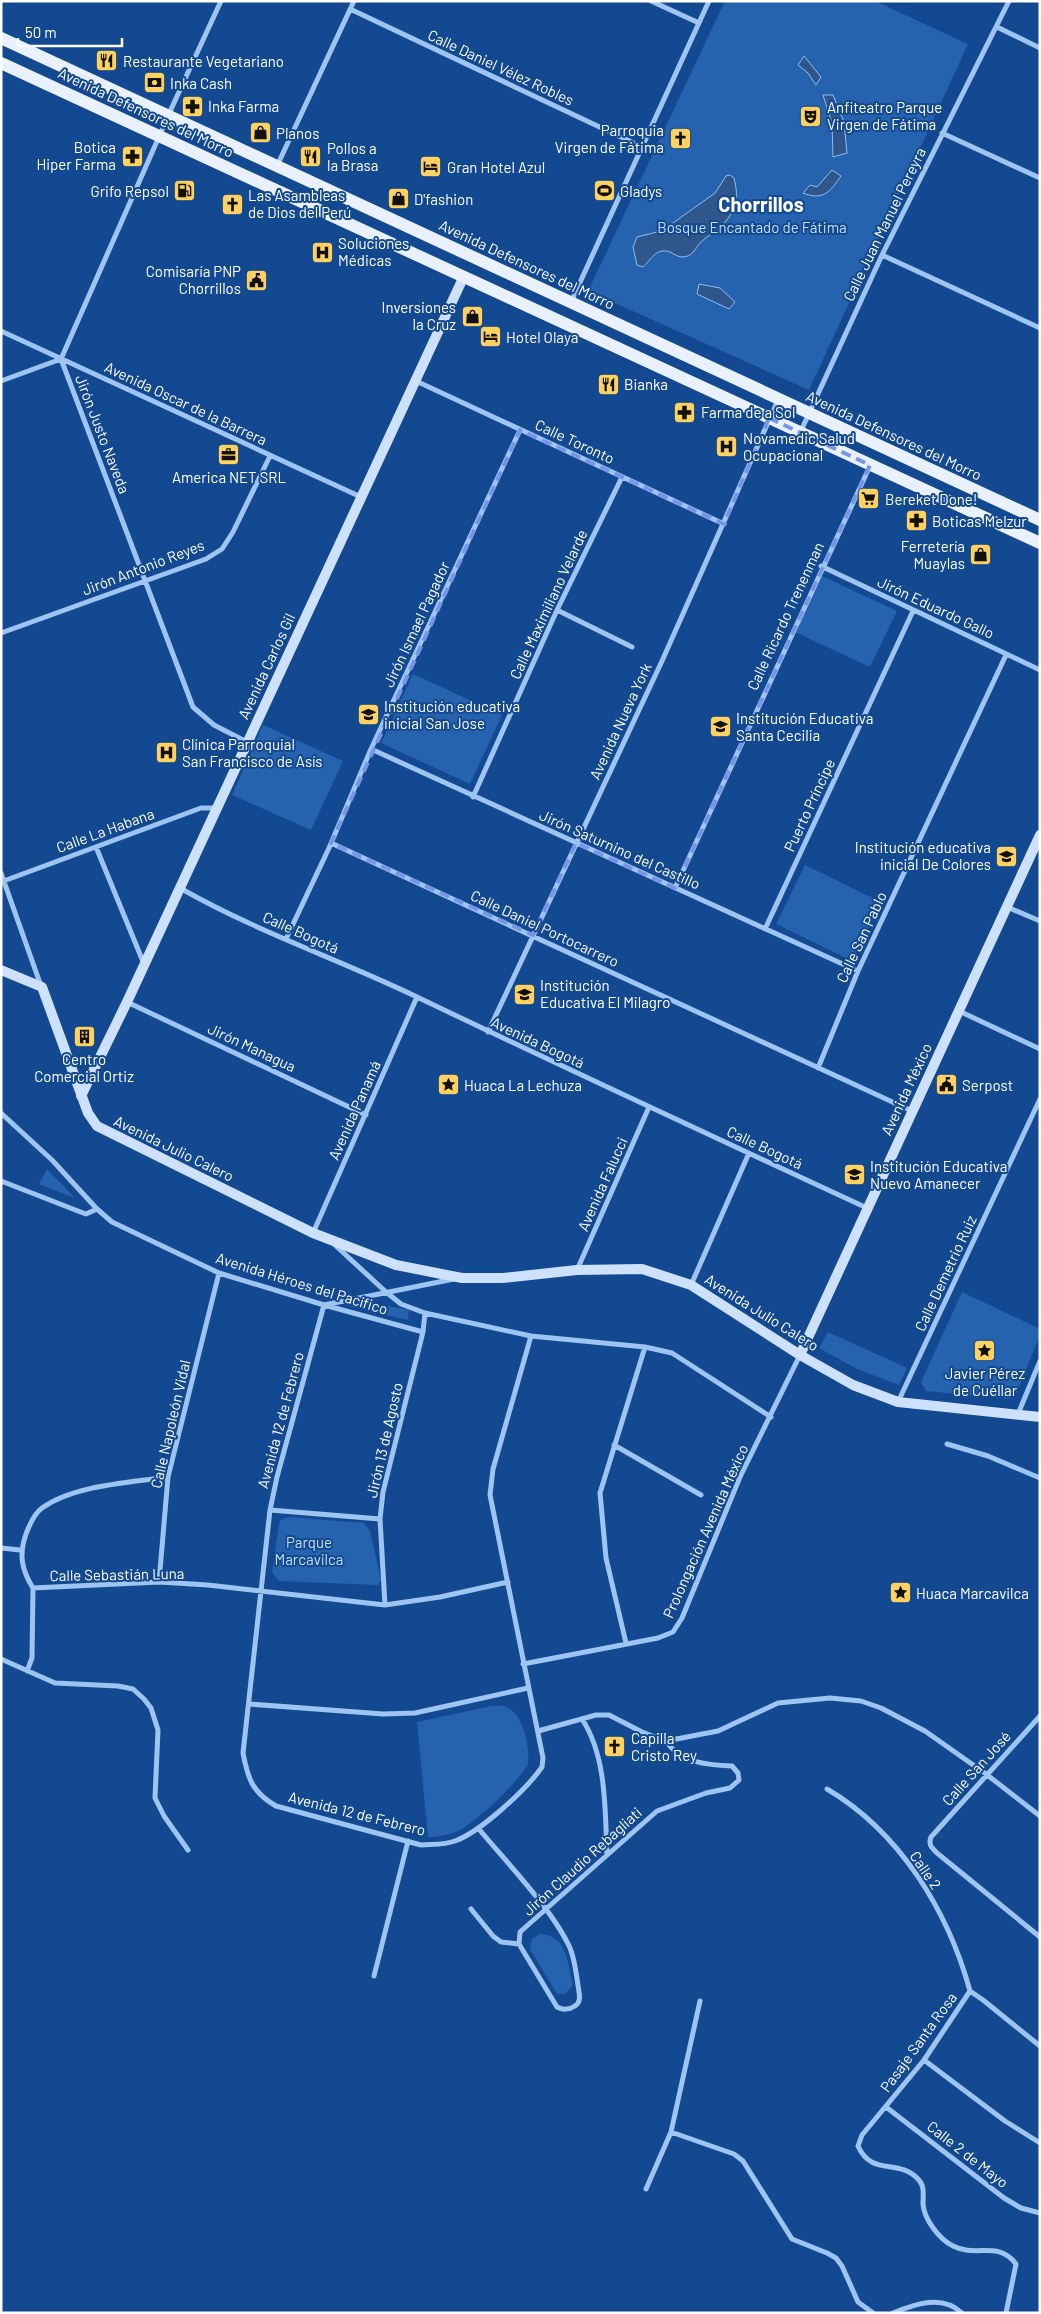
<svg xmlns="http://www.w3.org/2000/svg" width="1041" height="2314" font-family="Barlow,sans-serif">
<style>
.green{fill:#2563af}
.water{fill:#2f578b;stroke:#90bef5}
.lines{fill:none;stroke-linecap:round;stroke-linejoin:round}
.street{stroke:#9ec4f1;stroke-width:5}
.secondary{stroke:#cde1fc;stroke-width:10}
.primary{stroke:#e9f1ff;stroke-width:12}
.marked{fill:none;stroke:#7795e8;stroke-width:4;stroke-dasharray:10 6;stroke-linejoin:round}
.labels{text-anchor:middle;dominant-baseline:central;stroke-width:4;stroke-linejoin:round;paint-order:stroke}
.poi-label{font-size:15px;fill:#fff;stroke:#134990;text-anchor:start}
.street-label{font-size:15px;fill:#fff;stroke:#134990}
.park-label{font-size:15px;fill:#c5defc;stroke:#134990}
.district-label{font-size:20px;font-weight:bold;fill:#fff;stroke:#134990}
</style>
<rect width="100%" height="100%" fill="#134990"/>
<path class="green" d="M 725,1 L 875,1 L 968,44 L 809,390 L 588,291 Z
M 822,576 L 897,611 L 870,667 L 795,632 Z
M 413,674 L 502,715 L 470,784 L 381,743 Z
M 263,725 L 343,761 L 311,830 L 232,795 Z
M 805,865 L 881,902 L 852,961 L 776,924 Z
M 47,1169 L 75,1198 L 39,1184 Z
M 962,1292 L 1040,1329 L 1040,1335 L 1015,1397 L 1009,1399 L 926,1391 L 921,1382 Z
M 360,1301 L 409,1310 L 408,1320 L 352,1307 Z
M 828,1332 L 907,1368 L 899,1385 L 857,1369 L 819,1348 Z
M 289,1517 L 364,1523 L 370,1531 L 381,1580 L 378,1585 L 279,1581 L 272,1572 L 279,1523 L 282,1519 Z
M 491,1706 C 498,1705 505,1705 510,1709 C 524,1718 530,1748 528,1764 C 518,1783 477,1821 458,1831 C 448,1835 439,1837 428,1837 L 417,1722 Z
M 540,1934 C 568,1935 567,1963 573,1985 L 565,1994 L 557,1994 L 530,1949 L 532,1939 Z"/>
<path class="water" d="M 804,56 L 821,77 L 816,85 L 808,73 L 798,65 Z
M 823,95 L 833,95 L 844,122 L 847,153 L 833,157 L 832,123 Z
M 832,170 L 841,176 C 830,192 823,201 803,193 L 810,185 L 817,187 Z
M 730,175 L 734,178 C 740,200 735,214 717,230 C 712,234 706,237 701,242 C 694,249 694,257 681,257 C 677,256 674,254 670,252 C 656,247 651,260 643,267 L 637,265 L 633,247 L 637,237 L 657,232 L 673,223 L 715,193 L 726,176 Z
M 699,284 L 720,288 L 735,302 L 729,309 L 697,294 Z"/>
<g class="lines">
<path class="street" d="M 221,1 L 173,105 L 61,359 L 193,707 L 214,725 L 247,742
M 651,1 L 699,23
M 350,9 L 642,147
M 997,27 L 1040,48
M 942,133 L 1040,178
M 277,166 L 354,1
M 882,255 L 1040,328
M 571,302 L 709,1
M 1,331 L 361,497
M 1,381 L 61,359
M 416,381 L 724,524
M 800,433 L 882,255 L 1009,1
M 821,566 L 1040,670
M 557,610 L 632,647
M 1,633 L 206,559 L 222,549 L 233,532 L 270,456
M 371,749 L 858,971
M 473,797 L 557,610 L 622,477
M 331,843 L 912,1111
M 96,847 L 144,964
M 1,873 L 41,986
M 1,882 L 201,808 L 217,808
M 180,888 C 255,931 338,959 415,996 C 565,1068 716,1138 867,1208
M 675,888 L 870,466
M 1007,907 L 1040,921
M 765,929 L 913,611
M 286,939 L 329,848 L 371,749 L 520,430
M 127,1002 L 366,1115
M 959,1011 L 1040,1049
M 488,1032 L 662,661 L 778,400
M 818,1068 L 858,971 L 1006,655
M 1,1113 L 52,1160 L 97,1209 L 112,1222 L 219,1273 L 324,1305 L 423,1332
M 1,1181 L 78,1211 L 86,1214 L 97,1209
M 313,1233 L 417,997
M 335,1245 L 386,1292 L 401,1304 L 425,1313 L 531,1336 L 645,1347 L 672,1353 L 771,1417
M 577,1270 L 649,1107
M 454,1279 L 324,1305 L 277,1477 L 270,1510 L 243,1753 C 248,1779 252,1792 276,1806 L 421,1845 C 432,1844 444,1845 455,1841 C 480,1832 526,1790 542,1767 L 543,1758 L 490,1495 L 493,1469 L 531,1336
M 691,1285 L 749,1153
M 898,1402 L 1040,1099
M 1018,1414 L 1040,1361
M 947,1444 L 988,1456 L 1040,1478
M 614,1445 L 701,1495
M 270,1510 L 380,1519
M 1,1548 L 20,1550
M 159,1582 L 168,1477 L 219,1273
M 33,1588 L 159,1582 L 208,1585 L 385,1605 L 440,1597 L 508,1582
M 33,1588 C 21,1569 19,1554 26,1534 C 29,1526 35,1513 42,1508 C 74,1485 129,1483 168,1477
M 385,1605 L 380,1519 L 383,1492 L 423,1332 L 425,1313
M 626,1643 L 606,1558 L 600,1493 L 645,1347
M 1,1659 L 55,1683 L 118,1686 L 133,1689 L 144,1699 L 151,1708 L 158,1730 L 155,1798 L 164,1816 L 188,1850
M 523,1664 L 658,1638 L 673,1632 L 682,1618 L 740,1477 L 800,1355
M 27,1671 L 32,1658 L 33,1588
M 249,1704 L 383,1714 L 415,1713 L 528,1688
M 1040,1716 L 931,1837 C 928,1845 932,1848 937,1853 L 1040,1937
M 582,1719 C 607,1757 605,1811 607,1855
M 538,1731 L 596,1715 L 609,1715 L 642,1732 L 666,1741 L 718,1731 L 778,1703 L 830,1698 L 861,1701 L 881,1708 L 925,1731 L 986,1774 L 1040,1816
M 827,1789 C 900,1832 948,1911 970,1991
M 479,1829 C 506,1862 553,1910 570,1948 C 575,1960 576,1973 578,1985 C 579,1993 582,2002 575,2006 C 569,2010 562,2010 557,2007 L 519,1944 L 520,1932 L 657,1811 L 706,1793 L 730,1788 L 739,1780 L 738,1773 L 732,1766 C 708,1765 680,1763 666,1741
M 471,1909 L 493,1936 L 501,1942 L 519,1944
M 374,1976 L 408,1841
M 970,1991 L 924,2060 L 862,2135 L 858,2146 C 872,2177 898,2158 918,2179 C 925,2186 923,2194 923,2204 C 924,2219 939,2239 953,2246 C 976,2258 998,2240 1016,2264 L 1006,2313
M 970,1991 L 983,2000 L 1040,2046
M 924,2060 L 1005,2121 L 1040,2143
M 886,2107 L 1004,2198 L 1021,2208 L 1040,2213
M 671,2132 L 734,2154 L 743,2161 L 792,2239 L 827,2253 L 836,2258 L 842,2266 L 858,2302 L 873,2313
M 646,2189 L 671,2132 L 700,2001
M 893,2313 C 915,2304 942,2294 962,2313"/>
<path class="secondary" d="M 1,970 L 42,987 L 88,1113 L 97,1126 L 313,1233 L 396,1265 L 462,1278 L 503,1278 L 577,1270 L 642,1269 L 691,1285 L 800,1355 L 853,1385 L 898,1402 L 1040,1417
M 81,1096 L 127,1002 L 464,276
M 800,1355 L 1040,835"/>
<path class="primary" d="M 1,38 L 1040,520
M 1,63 L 1040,543"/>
</g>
<path class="marked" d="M 769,418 L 870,465 L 675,888 L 576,843 L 533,935 L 331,843 L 520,430 L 724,524 Z"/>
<defs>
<symbol id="restaurant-square" viewBox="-11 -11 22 22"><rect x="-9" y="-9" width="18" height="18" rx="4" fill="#ffd15f" stroke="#134990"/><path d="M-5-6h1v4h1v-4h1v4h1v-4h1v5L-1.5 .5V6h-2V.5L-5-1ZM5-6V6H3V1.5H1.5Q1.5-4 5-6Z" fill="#111"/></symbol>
<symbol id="bank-square" viewBox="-11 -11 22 22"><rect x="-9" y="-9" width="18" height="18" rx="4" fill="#ffd15f" stroke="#134990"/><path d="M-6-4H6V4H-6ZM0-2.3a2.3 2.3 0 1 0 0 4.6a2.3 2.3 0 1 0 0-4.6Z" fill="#111"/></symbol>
<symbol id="pharmacy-square" viewBox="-11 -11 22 22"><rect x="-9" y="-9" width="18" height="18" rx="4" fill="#ffd15f" stroke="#134990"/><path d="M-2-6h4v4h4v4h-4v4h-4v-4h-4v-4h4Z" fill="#111"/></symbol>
<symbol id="theatre-square" viewBox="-11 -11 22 22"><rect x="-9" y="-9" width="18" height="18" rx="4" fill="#ffd15f" stroke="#134990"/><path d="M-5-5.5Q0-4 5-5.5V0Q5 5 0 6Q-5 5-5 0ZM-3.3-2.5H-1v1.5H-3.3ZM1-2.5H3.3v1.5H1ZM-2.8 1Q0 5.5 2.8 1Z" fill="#111"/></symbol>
<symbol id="shop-square" viewBox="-11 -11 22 22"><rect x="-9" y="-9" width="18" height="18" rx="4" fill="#ffd15f" stroke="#134990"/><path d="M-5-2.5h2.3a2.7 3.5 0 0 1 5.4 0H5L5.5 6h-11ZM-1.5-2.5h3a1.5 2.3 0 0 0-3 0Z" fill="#111"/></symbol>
<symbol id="church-square" viewBox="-11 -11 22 22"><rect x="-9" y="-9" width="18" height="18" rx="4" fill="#ffd15f" stroke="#134990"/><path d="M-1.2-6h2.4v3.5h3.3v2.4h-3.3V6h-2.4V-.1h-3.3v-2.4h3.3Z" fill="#111"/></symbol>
<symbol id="hotel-square" viewBox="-11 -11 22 22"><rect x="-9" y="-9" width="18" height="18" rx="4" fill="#ffd15f" stroke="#134990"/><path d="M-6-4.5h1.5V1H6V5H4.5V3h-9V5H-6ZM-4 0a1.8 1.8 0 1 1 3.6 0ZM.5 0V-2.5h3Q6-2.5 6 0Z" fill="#111"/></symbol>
<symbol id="fuel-square" viewBox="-11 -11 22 22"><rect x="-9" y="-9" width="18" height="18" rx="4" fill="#ffd15f" stroke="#134990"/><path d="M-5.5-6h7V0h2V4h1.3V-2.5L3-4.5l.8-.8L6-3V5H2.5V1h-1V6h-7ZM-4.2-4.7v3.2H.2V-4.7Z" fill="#111"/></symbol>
<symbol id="stadium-square" viewBox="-11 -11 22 22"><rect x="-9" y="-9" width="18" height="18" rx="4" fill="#ffd15f" stroke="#134990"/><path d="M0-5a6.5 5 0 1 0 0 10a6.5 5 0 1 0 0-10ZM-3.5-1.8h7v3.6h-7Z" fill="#111"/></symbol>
<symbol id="hospital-square" viewBox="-11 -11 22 22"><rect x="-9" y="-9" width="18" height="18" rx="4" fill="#ffd15f" stroke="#134990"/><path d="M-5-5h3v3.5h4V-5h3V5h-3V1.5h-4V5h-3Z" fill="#111"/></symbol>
<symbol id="civic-square" viewBox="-11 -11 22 22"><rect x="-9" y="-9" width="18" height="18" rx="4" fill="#ffd15f" stroke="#134990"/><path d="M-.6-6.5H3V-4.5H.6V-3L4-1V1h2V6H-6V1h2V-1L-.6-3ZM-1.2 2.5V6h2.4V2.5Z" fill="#111"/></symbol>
<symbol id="office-square" viewBox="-11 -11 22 22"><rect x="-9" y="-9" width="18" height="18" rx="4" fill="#ffd15f" stroke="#134990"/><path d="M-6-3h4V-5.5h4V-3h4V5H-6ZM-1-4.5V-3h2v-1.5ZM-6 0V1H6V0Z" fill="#111"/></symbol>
<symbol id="supermarket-square" viewBox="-11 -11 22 22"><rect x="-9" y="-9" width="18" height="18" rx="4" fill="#ffd15f" stroke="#134990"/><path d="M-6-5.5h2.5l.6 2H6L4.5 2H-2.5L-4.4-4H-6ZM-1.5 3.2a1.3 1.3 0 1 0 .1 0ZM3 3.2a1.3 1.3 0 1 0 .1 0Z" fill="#111"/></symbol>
<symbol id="school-square" viewBox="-11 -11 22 22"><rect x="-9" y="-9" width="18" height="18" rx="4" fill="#ffd15f" stroke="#134990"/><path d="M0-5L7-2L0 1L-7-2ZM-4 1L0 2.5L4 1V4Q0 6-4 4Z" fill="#111"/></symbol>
<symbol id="building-square" viewBox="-11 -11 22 22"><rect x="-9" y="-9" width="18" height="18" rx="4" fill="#ffd15f" stroke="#134990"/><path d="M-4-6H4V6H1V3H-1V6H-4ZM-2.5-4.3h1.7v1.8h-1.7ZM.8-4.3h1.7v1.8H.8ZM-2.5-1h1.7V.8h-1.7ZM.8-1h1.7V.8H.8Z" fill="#111"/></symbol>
<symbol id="sight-square" viewBox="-11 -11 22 22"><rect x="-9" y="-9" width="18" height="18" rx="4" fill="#ffd15f" stroke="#134990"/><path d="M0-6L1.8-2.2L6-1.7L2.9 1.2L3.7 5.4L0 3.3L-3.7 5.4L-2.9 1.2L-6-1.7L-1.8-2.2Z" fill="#111"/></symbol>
</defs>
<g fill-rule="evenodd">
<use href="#restaurant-square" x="94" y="48" width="25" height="25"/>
<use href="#bank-square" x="142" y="70" width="25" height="25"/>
<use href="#pharmacy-square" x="180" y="94" width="25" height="25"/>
<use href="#theatre-square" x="798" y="104" width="25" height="25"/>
<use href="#shop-square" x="248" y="120" width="25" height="25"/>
<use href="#church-square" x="668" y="126" width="25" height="25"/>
<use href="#pharmacy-square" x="120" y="144" width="25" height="25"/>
<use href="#restaurant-square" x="298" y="144" width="25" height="25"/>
<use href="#hotel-square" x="418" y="154" width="25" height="25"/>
<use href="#fuel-square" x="172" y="178" width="25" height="25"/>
<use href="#stadium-square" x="592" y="178" width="25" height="25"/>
<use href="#shop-square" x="386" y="186" width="25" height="25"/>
<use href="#church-square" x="220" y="192" width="25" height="25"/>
<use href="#hospital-square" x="310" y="240" width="25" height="25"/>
<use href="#civic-square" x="244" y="268" width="25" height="25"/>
<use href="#shop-square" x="460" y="304" width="25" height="25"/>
<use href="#hotel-square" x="478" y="324" width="25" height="25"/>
<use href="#restaurant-square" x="596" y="372" width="25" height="25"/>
<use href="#pharmacy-square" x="672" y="400" width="25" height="25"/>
<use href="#hospital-square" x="714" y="434" width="25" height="25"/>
<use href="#office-square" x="216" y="442" width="25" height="25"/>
<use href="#supermarket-square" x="856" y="486" width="25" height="25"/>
<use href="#pharmacy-square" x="904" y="508" width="25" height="25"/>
<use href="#shop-square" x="968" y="542" width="25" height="25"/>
<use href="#school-square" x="356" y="702" width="25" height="25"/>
<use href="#school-square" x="708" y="714" width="25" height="25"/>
<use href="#hospital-square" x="154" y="740" width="25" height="25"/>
<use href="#school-square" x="994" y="844" width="25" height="25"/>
<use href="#school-square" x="512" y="982" width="25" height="25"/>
<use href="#building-square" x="72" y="1024" width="25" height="25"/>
<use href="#sight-square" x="436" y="1072" width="25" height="25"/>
<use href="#civic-square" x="934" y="1072" width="25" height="25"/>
<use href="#school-square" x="842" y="1162" width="25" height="25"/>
<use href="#sight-square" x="972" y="1338" width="25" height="25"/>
<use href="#sight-square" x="888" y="1580" width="25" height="25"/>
<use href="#church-square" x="602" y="1734" width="25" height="25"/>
</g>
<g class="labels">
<g class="poi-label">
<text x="123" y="61">Restaurante Vegetariano</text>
<text x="170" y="83">Inka Cash</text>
<text x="208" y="106">Inka Farma</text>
<text x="827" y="107">Anfiteatro Parque<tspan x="827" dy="17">Virgen de Fátima</tspan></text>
<text x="664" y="130" text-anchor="end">Parroquia<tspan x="664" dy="17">Virgen de Fátima</tspan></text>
<text x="276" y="133">Planos</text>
<text x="116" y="147" text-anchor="end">Botica<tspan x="116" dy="17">Hiper Farma</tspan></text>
<text x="327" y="148">Pollos a<tspan x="327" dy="17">la Brasa</tspan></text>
<text x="447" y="167">Gran Hotel Azul</text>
<text x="169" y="191" text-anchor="end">Grifo Repsol</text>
<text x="620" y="191">Gladys</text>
<text x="248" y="195">Las Asambleas<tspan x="248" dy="17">de Dios del Perú</tspan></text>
<text x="414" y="199">D'fashion</text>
<text x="338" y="243">Soluciones<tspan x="338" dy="17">Médicas</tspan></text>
<text x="241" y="271" text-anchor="end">Comisaría PNP<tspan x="241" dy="17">Chorrillos</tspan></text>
<text x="456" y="307" text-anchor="end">Inversiones<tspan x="456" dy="17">la Cruz</tspan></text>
<text x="506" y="337">Hotel Olaya</text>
<text x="624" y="384">Bianka</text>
<text x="701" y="412">Farma de a Sol</text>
<text x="743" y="438">Novamedic Salud<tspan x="743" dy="17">Ocupacional</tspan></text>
<text x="229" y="477" text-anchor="middle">America NET SRL</text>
<text x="885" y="499">Bereket Done!</text>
<text x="932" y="521">Boticas Melzur</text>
<text x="965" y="546" text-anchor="end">Ferretería<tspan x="965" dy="17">Muaylas</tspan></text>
<text x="384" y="706">Institución educativa<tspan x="384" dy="17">inicial San Jose</tspan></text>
<text x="736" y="718">Institución Educativa<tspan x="736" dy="17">Santa Cecilia</tspan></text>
<text x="182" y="744">Clínica Parroquial<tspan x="182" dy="17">San Francisco de Asís</tspan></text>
<text x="991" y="847" text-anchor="end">Institución educativa<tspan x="991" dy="17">inicial De Colores</tspan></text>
<text x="540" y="985">Institución<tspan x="540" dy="17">Educativa El Milagro</tspan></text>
<text x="84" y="1059" text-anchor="middle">Centro<tspan x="84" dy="17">Comercial Ortiz</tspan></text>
<text x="464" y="1085">Huaca La Lechuza</text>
<text x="962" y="1085">Serpost</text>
<text x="870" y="1166">Institución Educativa<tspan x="870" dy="17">Nuevo Amanecer</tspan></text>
<text x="985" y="1373" text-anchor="middle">Javier Pérez<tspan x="985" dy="17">de Cuéllar</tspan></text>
<text x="916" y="1593">Huaca Marcavilca</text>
<text x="631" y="1738">Capilla<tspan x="631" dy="17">Cristo Rey</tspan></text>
</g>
<g class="street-label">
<text transform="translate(501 67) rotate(25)">Calle Daniel Vélez Robles</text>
<text transform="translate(146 112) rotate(25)">Avenida Defensores del Morro</text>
<text transform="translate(884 224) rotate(-64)">Calle Juan Manuel Pereyra</text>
<text transform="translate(527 264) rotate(25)">Avenida Defensores del Morro</text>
<text transform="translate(186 403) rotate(25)">Avenida Oscar de la Barrera</text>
<text transform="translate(103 434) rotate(69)">Jirón Justo Naveda</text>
<text transform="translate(894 435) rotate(25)">Avenida Defensores del Morro</text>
<text transform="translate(575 441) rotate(25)">Calle Toronto</text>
<text transform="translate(143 567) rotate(-21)">Jirón Antonio Reyes</text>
<text transform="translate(548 604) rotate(-65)">Calle Maximiliano Velarde</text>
<text transform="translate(936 607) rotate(25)">Jirón Eduardo Gallo</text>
<text transform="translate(785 616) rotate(-65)">Calle Ricardo Trenenman</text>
<text transform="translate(416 624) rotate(-65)">Jirón Ismael Pagador</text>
<text transform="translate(266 666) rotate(-65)">Avenida Carlos Gil</text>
<text transform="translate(620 721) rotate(-65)">Avenida Nueva York</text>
<text transform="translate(809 805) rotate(-65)">Puerto Príncipe</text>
<text transform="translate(105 830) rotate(-20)">Calle La Habana</text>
<text transform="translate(620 849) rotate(24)">Jirón Saturnino del Castillo</text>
<text transform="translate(545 928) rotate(25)">Calle Daniel Portocarrero</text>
<text transform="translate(301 932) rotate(24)">Calle Bogotá</text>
<text transform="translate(861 937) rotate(-65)">Calle San Pablo</text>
<text transform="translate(538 1042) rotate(25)">Avenida Bogotá</text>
<text transform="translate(252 1047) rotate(25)">Jirón Managua</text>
<text transform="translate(906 1089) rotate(-65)">Avenida México</text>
<text transform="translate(354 1110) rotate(-66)">Avenida Panamá</text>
<text transform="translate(765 1147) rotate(25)">Calle Bogotá</text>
<text transform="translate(174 1148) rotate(26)">Avenida Julio Calero</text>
<text transform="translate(602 1184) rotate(-66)">Avenida Falucci</text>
<text transform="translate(945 1273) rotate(-65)">Calle Demetrio Ruiz</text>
<text transform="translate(302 1283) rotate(17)">Avenida Héroes del Pacífico</text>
<text transform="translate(762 1312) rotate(32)">Avenida Julio Calero</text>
<text transform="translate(280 1420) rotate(-75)">Avenida 12 de Febrero</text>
<text transform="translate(170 1424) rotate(-77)">Calle Napoleón Vidal</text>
<text transform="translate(384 1440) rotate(-77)">Jirón 13 de Agosto</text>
<text transform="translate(705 1531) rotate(-66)">Prolongación Avenida México</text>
<text transform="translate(117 1574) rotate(-1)">Calle Sebastián Luna</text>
<text transform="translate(976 1768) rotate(-48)">Calle San José</text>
<text transform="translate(357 1813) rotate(14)">Avenida 12 de Febrero</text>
<text transform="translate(582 1861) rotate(-42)">Jirón Claudio Rebagliati</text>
<text transform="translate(926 1870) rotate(56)">Calle 2</text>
<text transform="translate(918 2042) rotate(-54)">Pasaje Santa Rosa</text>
<text transform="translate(968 2154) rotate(38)">Calle 2 de Mayo</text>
</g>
<g class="park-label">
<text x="752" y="227">Bosque Encantado de Fátima</text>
<text x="309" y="1542">Parque<tspan x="309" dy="17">Marcavilca</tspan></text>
</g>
<g class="district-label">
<text x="761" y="204">Chorrillos</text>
</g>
</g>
<rect width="1041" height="2314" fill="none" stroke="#ffffff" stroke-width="5"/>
<path d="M18 38v8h104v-8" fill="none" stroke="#ffffff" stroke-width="2.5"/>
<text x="25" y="38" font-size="15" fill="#ffffff" stroke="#134990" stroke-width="4" paint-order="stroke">50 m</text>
</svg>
